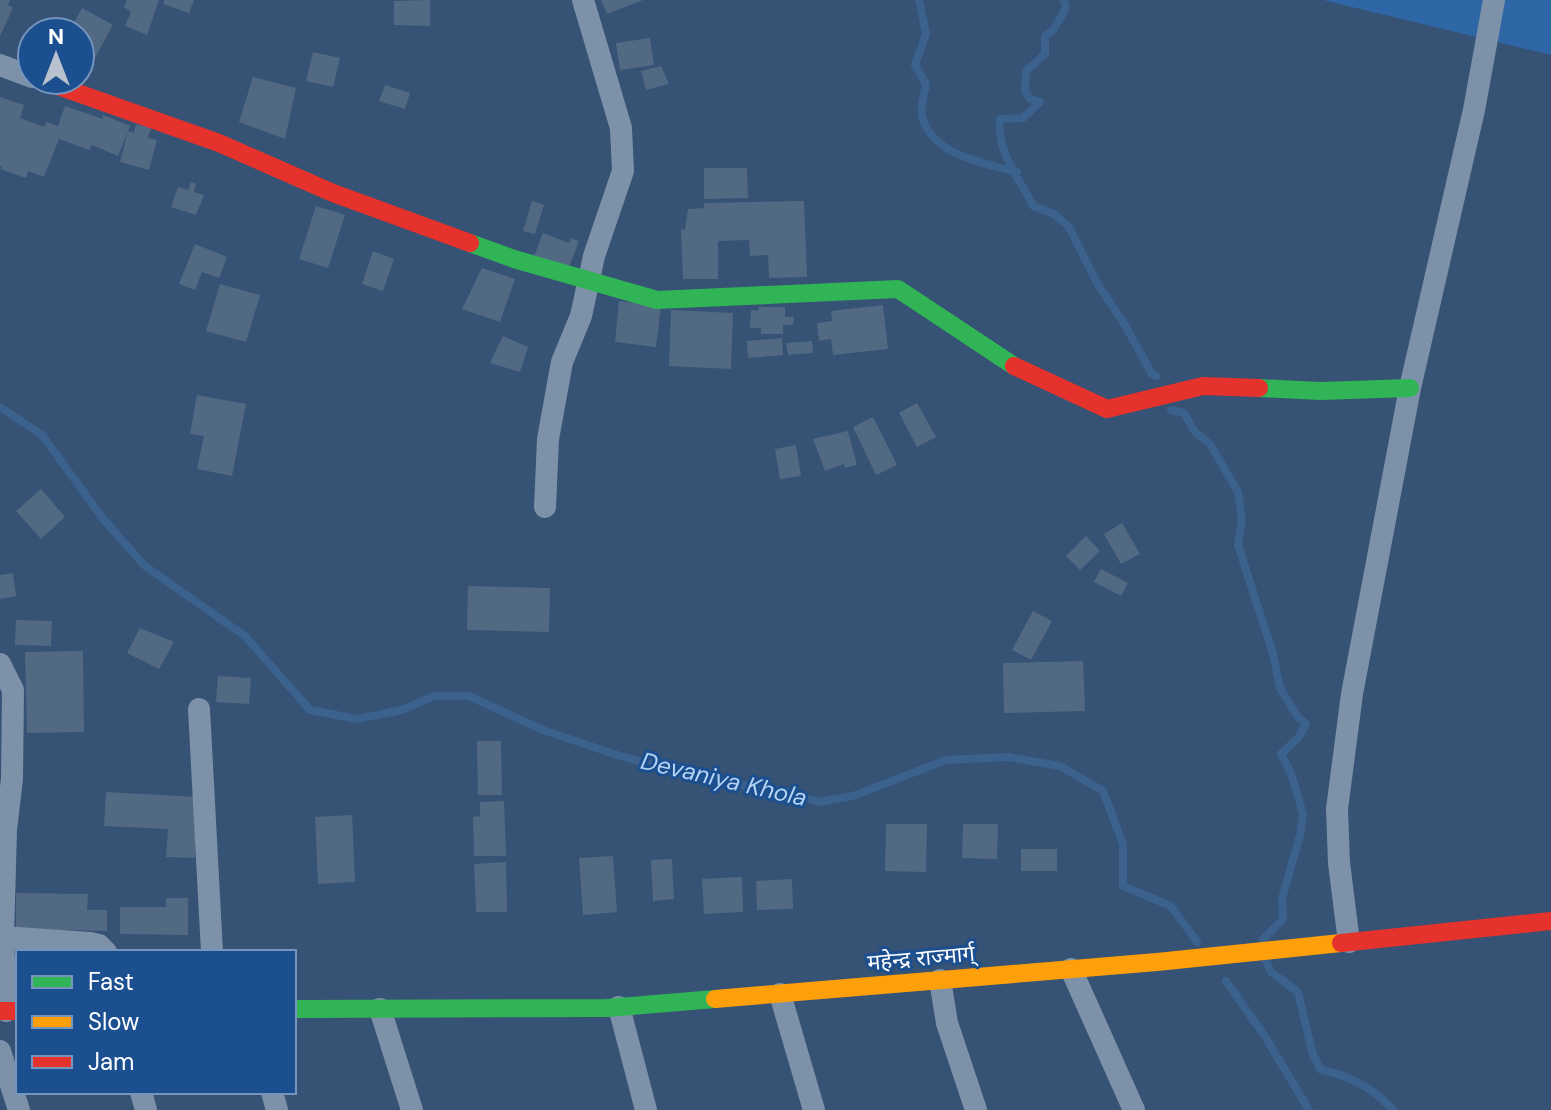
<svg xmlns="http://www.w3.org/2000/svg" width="1551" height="1110" font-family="'DM Sans','Noto Sans Devanagari',sans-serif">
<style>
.green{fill:#2f66a5}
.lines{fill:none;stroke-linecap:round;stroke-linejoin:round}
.stream{stroke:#3b618d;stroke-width:8}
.building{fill:#526984}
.street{stroke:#7d92a8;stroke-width:22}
.fast{stroke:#30b455;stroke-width:18}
.slow{stroke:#ff9f0a;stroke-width:18}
.jam{stroke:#e5322d;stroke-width:18}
.labels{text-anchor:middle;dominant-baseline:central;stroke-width:6;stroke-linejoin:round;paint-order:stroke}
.street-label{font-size:22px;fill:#fff;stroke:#1b4f8f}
.water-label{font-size:24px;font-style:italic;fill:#b5d3f5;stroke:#1b4f8f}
</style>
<rect width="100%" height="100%" fill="#365274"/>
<path class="green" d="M 1323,0 L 1551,0 L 1551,55 Z"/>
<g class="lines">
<path class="stream" d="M 919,0 L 926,34 L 915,65 L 926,84 C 925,93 920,107 922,116 C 931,155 984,163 1017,172
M 1064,0 L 1066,8 L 1054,29 L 1045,36 L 1045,54 L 1026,71 L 1025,91 L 1030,99 L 1040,102 L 1023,118 L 1000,119 C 996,152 1019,177 1033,206 L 1054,214 L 1069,227 L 1097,283 L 1125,325 L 1152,374 L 1157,376
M 0,407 L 42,435 L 104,520 L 145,566 L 245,636 L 310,710 L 357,719 L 402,710 L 434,696 L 469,696 L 543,730 L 614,754 L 667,769 L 739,785 L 783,791 L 819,802 L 853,796 L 946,760 L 1008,757 L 1060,766 L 1103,791 L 1123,844 L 1123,886 L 1171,906 L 1197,942
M 1171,410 L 1184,413 L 1195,432 L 1210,444 L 1238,492 L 1242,520 L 1238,545 L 1273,654 L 1280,688 L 1298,717 L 1306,724 L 1298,738 L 1281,754 L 1291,773 L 1303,814 L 1300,835 L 1282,899 L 1283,919 L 1263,939
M 1266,961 L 1271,972 L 1298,992 L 1313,1055 L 1321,1070 C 1349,1075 1374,1089 1393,1110
M 1226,981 L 1264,1035 L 1309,1110"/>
</g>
<path class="building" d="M 0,0 L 10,0 L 8,5 L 13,8 L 0,36 Z
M 127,0 L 159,0 L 147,35 L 125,26 L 131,12 L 124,7 Z
M 164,0 L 194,0 L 189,13 L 163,4 Z
M 430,0 L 430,26 L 394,25 L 394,1 Z
M 601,0 L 643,0 L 607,14 Z
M 82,8 L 113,25 L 82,82 L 80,32 L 69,32 Z
M 650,38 L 654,65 L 620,70 L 616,43 Z
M 313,52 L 340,58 L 333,87 L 306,81 Z
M 661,66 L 669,84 L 646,90 L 641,71 Z
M 253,77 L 296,88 L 285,139 L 239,122 Z
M 385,85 L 410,93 L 405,109 L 379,101 Z
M 0,97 L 24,105 L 20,118 L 44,127 L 46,122 L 58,126 L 65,106 L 103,119 L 103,115 L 130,126 L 128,131 L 134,133 L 136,124 L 151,128 L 148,138 L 157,140 L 149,170 L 120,162 L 128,131 L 118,156 L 92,145 L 89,150 L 59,139 L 44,177 L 28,171 L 26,178 L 0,169 L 3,167 L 0,166 Z
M 704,168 L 747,168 L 748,198 L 704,199 Z
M 191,182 L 196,184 L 194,192 L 204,195 L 196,215 L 171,207 L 178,187 L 188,190 Z
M 532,201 L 544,205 L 535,234 L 523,231 Z
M 804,201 L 807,277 L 769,278 L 768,255 L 750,256 L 749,240 L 718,241 L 718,279 L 683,279 L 681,229 L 685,230 L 688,209 L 704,208 L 704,203 Z
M 316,206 L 345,215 L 328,268 L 299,259 Z
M 543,233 L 569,243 L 571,238 L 579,241 L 567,272 L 533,259 Z
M 195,244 L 227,257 L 219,278 L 202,272 L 195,290 L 179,284 Z
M 373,251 L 394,259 L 383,291 L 362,284 Z
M 482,268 L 515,279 L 500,322 L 462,309 Z
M 220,284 L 260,295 L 246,342 L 206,331 Z
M 619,301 L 661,306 L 656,347 L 615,342 Z
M 883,305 L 888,349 L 833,355 L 831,339 L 819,341 L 817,323 L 832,321 L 831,311 Z
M 759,307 L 785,307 L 785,317 L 794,317 L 793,325 L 783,325 L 783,334 L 761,334 L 761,328 L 750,328 L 751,310 L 758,311 Z
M 671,310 L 733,313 L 731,369 L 669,366 Z
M 503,336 L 528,347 L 520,372 L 490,363 Z
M 782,338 L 783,355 L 748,358 L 747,341 Z
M 812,341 L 813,353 L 788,355 L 786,343 Z
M 197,395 L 246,404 L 232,476 L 197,469 L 204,436 L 190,434 Z
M 917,403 L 936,437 L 917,447 L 899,413 Z
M 873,417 L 897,465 L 876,475 L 853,427 Z
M 848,431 L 857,465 L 845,468 L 844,464 L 825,471 L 813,439 Z
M 796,445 L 801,476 L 780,479 L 775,449 Z
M 41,489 L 65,517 L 41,539 L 16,511 Z
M 1122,523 L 1140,554 L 1121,564 L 1104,534 Z
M 1086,536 L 1100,551 L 1080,570 L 1066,556 Z
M 1101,569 L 1128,583 L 1121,596 L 1094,582 Z
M 13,573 L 16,596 L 0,599 L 0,575 Z
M 468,586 L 550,588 L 549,632 L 467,630 Z
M 1033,611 L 1052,621 L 1031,660 L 1012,650 Z
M 16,620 L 52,621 L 51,646 L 15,645 Z
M 140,628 L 174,642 L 159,669 L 127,653 Z
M 83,651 L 84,732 L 27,733 L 25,652 Z
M 1083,661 L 1085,711 L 1004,713 L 1003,663 Z
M 218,676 L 251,678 L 249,704 L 216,702 Z
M 477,741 L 501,741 L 502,795 L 478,795 Z
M 106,792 L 198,797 L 195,858 L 166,857 L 168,829 L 104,826 Z
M 504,801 L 506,856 L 474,856 L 473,817 L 480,816 L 480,802 Z
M 352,815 L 355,882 L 318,884 L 315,817 Z
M 886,824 L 927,824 L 926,872 L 885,871 Z
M 963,824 L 998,824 L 997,859 L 962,858 Z
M 1021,849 L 1057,849 L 1057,871 L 1021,871 Z
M 613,856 L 617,912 L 583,915 L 579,858 Z
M 672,859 L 674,899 L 653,901 L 651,860 Z
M 506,862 L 507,912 L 476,912 L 474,864 Z
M 742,877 L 743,912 L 704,914 L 702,879 Z
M 792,879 L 793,909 L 757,910 L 756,881 Z
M 16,893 L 88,894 L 87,910 L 107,910 L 107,931 L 16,929 Z
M 166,898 L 188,898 L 188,935 L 120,934 L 120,907 L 166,907 Z"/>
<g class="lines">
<path class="street" d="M 0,65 L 32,77
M 545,507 L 548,439 L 562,362 L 581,316 L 594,256 L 623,171 L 621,128 L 583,0
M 0,664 L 13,690 L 12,779 L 6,830 L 3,937 L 6,1011
M 199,709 L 212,952
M 3,937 L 90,943 L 99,945 L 106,952
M 1349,942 L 1339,863 L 1337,809 L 1352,694 L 1410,388 L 1474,110 L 1494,0
M 1071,969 L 1134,1110
M 940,980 L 947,1023 L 976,1110
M 780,994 L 814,1110
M 619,1007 L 646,1110
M 380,1009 L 412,1110
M 0,1051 L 19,1110
M 141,1092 L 146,1110
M 272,1092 L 277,1110"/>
<path class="fast" d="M 470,243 L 514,259 L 657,300 L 898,289 L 1014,366
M 1259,388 L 1320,391 L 1410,388
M 294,1009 L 607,1008 L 715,999"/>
<path class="slow" d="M 715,999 L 1157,962 L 1341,943"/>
<path class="jam" d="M 41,80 L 219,143 L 333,193 L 470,243
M 1014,366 L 1107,409 L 1203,386 L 1259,388
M 1341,943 L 1551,921
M 0,1011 L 18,1011"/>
</g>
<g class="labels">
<g class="street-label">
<text transform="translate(921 958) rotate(-5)">महेन्द्र राज्मार्ग्</text>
</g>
<g class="water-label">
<text transform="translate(724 779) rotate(13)">Devaniya Khola</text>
</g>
</g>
<rect x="16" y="950" width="280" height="144" fill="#1b4f8f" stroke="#7695bc" stroke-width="2"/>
<rect x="32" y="976" width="40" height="12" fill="#30b455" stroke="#7695bc" stroke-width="2"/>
<text x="88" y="990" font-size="24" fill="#ffffff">Fast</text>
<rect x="32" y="1016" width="40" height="12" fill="#ff9f0a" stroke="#7695bc" stroke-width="2"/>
<text x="88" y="1030" font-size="24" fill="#ffffff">Slow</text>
<rect x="32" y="1056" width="40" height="12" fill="#e5322d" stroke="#7695bc" stroke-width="2"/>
<text x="88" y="1070" font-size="24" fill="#ffffff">Jam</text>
<g transform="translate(56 56)"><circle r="38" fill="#1b4f8f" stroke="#7695bc" stroke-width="2"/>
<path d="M0-6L14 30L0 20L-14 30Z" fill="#b9c2ce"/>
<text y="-12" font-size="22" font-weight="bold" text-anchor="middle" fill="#ffffff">N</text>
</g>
</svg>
